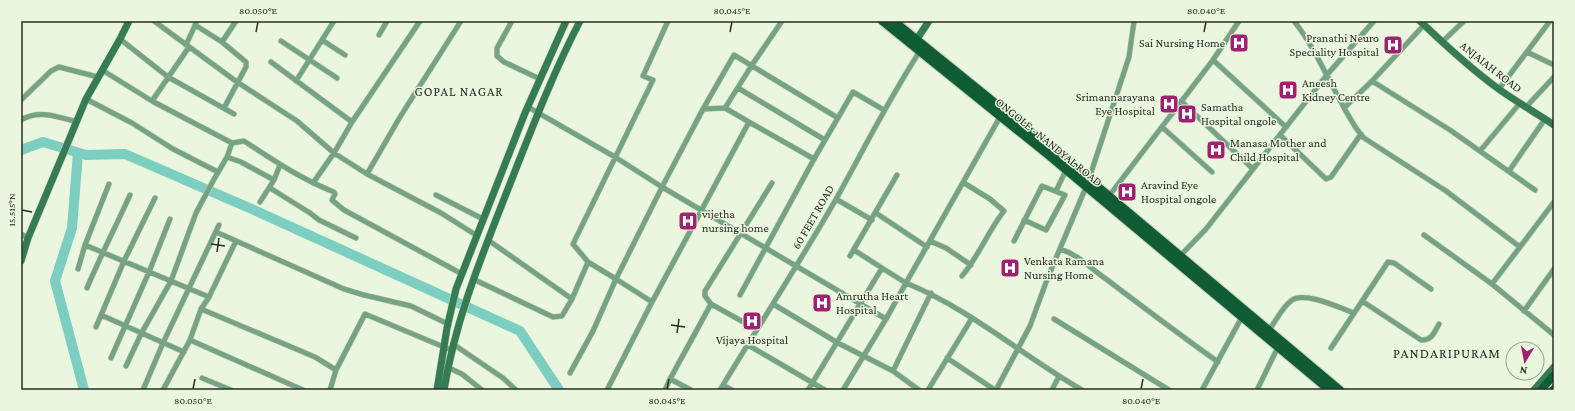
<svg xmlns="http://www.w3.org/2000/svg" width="1575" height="411" font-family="'Crimson Pro',serif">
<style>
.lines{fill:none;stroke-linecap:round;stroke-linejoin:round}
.river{stroke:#7ccec1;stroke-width:10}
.street-casing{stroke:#c8d2be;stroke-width:6}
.secondary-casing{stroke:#c8d2be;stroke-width:8}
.primary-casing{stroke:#c8d2be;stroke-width:10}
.street{stroke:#77a385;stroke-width:5}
.secondary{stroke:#367c52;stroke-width:7}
.primary{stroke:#105d35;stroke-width:8}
.ticks{fill:none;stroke:#2a2e25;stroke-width:1.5}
.labels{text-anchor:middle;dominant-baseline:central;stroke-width:3;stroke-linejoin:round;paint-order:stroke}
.poi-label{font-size:12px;fill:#2a2e25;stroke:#ebf6df;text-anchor:start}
.street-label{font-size:12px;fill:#2a2e25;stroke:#ebf6df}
.neighbourhood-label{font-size:13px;letter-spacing:1px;fill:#2a2e25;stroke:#ebf6df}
.quarter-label{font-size:14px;letter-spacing:1px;fill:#2a2e25;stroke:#ebf6df}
.neatline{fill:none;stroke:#2a2e25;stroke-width:1.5}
.ticks-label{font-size:10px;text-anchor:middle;fill:#2a2e25}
</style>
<rect width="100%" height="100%" fill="#ebf6df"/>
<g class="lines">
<path class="river" d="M 21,150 L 43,142 L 86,155 L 125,154 L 254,210 L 520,331 L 559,390
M 78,153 L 72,228 L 55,281 L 84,390"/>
<defs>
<path id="street" d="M 154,21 L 237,82 L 297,121 L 334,153 L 367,174 L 441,213 L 476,235
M 512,21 L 497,48 L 497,56 L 504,62 L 540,79
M 1294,21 C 1316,49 1329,82 1347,113 C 1352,122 1357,131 1364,138 L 1446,191 L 1520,247
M 195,25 L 222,42 L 246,62 L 246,67 L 224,108
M 379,35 L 387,21
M 120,39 L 168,77 L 234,114
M 322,40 L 345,55
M 281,41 L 337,78
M 222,42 L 236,21
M 1442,42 L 1464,21
M 186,45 L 197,21
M 1527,52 L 1554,65
M 1213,60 L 1286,127
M 271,62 L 352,122
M 102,70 L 152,101 L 232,143
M 296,81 L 334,21
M 1372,81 L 1450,130 L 1535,190
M 738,88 L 825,140
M 1499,89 L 1550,21
M 86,99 L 132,123 L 173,149 L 218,172
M 21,100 L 51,71 L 59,67 L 98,77
M 152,101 L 189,47
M 1181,101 L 1253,169
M 1527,106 L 1554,77
M 528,107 L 615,157 L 662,187 L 886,319 L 906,283 C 970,309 1023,356 1082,390
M 1344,108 L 1372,81 L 1424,25
M 703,109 L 725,108
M 21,120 C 39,109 59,117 77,122
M 749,122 L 725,108 L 752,65 L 782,21
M 1162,127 L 1212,172
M 1280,135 L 1326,179 L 1331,177 L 1361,134
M 1480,151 L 1520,103
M 227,157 L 241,162 L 274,180
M 1509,171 L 1545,119
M 367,174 L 400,117 L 461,21
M 1089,179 L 1129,57 L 1134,21
M 313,183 L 334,153 L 352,122 L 420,21
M 270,188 L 310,213 L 319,220 L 356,238
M 1056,191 L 1066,170
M 436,195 L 483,219
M 1109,196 L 1213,60 L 1239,21
M 836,199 L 872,220
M 260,202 L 274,180 L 280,165
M 876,213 L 927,247
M 216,232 L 344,289 L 364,295 L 411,306 L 448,324
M 21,234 L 28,238
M 1424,235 L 1492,284 L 1554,335
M 488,240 L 572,299 L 588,262 L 573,244 L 653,80 L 643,76 L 668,21
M 930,241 L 946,248 L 971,265
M 1014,241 L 1042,186 L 1065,195 L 1046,230 L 1024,220
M 85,245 L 209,297
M 1060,249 C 1079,255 1090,268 1106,279 C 1143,307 1180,335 1218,362
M 854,250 L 882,268
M 850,256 L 897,175
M 1179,257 L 1206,229 L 1326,76 L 1374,21
M 78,269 L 85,245 L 109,184
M 962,276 C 979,256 988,231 1004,211 L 990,199 L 964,183
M 473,279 L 553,317 L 562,316 L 572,299
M 1492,284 L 1554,202
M 87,288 C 100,257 116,226 130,195
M 740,295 L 814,159
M 1362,301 L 1421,340 C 1432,341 1435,331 1439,324
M 652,302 L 616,279 L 662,187 L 703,109 L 734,55 L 838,118
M 711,304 L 705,296 L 705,291 L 772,183
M 773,304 L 838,343 L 893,371 L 919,390
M 201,309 L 315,357 L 336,370
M 1524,311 L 1554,269
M 101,315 L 184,352
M 1054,319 L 1169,390
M 96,327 L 124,261 L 155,198
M 1269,330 C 1276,321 1282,307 1292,300 C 1305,291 1340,308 1354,313
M 190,340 L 303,390
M 453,344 L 503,378 L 516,390
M 748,345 L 825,390
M 1331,348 L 1388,262 L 1394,263 L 1431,289
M 111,358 L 149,272 L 170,219
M 947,358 L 995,390
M 126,366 L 141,334 L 171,281 L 196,213 L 213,181 L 227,157 L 232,143 L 244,141 C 273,160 301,179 334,192 L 335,194 L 332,200 L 344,210 L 462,274
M 447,367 L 462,374 L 482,390
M 893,371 L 931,293
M 570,373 L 593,331 L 616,279 L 588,262
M 202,378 L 231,390
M 670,379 L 711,304 L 756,329
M 723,385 L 732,390
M 143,390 L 163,343 L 219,225
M 163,390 L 190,340 L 201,309 L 209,297 L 236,241
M 330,390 L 336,370 L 365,314 L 451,350
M 607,390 L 652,302 L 749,122 L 814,159 L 853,92 L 884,110
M 665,390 L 670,379 L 691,390
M 720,390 C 758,327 798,265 835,201 C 863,151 888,100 920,51
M 808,390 L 882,268 L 906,283 L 1000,117
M 843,390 L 886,319
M 928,390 L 972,318
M 996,390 L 1030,326 L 1048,277 L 1086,187
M 1052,390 L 1059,376
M 1202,390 L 1243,315
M 1257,390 L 1278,347"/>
<path id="secondary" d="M 1420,21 C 1445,45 1471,69 1500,90 C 1517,102 1536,113 1554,125
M 917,39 L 929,21
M 21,261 L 28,238 L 86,99 L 120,39 L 129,21
M 437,390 L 447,328 L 456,289 L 525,113 L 566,21
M 444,390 C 455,321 481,258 506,194 C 529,136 551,77 580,21
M 1534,390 L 1554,367"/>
<path id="primary" d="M 882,21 L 1048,155 L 1329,390
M 894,21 L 1089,179 L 1340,390
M 1541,390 L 1554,375
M 1553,390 L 1554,389"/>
</defs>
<use href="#street" class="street-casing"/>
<use href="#secondary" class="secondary-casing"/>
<use href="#primary" class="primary-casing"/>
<use href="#street" class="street"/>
<use href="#secondary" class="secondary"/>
<use href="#primary" class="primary"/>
</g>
<path class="ticks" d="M 256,32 L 258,22M 730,32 L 732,22M 1204,32 L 1206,22M 22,210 L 32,212M 211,244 L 225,246M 217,252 L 219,238M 671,325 L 685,327M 677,333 L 679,319M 193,389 L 195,379M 667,389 L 669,379M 1141,389 L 1143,379"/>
<defs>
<symbol id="hospital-square" viewBox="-11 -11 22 22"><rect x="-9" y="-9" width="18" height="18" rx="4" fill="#a12071" stroke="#ebf6df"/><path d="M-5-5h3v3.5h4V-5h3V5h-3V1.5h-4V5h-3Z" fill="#fff"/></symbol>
</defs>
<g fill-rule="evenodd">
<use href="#hospital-square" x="1228" y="32" width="22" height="22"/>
<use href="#hospital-square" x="1382" y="34" width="22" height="22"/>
<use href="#hospital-square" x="1277" y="79" width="22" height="22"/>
<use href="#hospital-square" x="1158" y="93" width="22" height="22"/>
<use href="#hospital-square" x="1176" y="103" width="22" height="22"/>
<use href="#hospital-square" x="1205" y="139" width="22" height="22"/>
<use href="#hospital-square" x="1116" y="181" width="22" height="22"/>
<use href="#hospital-square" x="677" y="210" width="22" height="22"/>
<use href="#hospital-square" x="999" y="257" width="22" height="22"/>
<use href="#hospital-square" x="811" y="292" width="22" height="22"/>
<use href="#hospital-square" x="741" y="310" width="22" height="22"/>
</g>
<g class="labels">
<g class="poi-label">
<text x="1379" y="38" text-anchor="end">Pranathi Neuro<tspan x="1379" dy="14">Speciality Hospital</tspan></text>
<text x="1225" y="43" text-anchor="end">Sai Nursing Home</text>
<text x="1302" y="83">Aneesh<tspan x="1302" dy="14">Kidney Centre</tspan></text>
<text x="1155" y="97" text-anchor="end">Srimannarayana<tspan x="1155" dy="14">Eye Hospital</tspan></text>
<text x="1201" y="107">Samatha<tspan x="1201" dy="14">Hospital ongole</tspan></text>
<text x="1230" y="143">Manasa Mother and<tspan x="1230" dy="14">Child Hospital</tspan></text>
<text x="1141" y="185">Aravind Eye<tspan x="1141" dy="14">Hospital ongole</tspan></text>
<text x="702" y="214">vijetha<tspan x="702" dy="14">nursing home</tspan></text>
<text x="1024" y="261">Venkata Ramana<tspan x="1024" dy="14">Nursing Home</tspan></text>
<text x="836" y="296">Amrutha Heart<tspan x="836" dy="14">Hospital</tspan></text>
<text x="752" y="340" text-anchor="middle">Vijaya Hospital</text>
</g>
<g class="street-label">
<text transform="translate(1491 67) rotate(38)">ANJAIAH ROAD</text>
<text transform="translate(1049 142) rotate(39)">ONGOLE - NANDYAL ROAD</text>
<text transform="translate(813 217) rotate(-60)">60 FEET ROAD</text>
</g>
<g class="neighbourhood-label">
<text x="459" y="91">GOPAL NAGAR</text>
</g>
<g class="quarter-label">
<text x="1447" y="353">PANDARIPURAM</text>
</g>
</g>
<rect width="1575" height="411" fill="none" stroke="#ebf6df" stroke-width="44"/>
<g transform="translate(1525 361) rotate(190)"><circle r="19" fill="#ebf6df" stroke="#9ea695"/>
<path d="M0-3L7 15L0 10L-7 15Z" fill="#a12071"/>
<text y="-6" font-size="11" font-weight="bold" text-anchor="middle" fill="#2a2e25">N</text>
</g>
<rect x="22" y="22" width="1531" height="367" class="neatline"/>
<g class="ticks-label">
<text x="258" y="14">80.050°E</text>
<text x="732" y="14">80.045°E</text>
<text x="1206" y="14">80.040°E</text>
<text transform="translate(11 210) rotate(-90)" y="4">15.515°N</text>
<text x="193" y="404">80.050°E</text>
<text x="667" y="404">80.045°E</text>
<text x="1141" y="404">80.040°E</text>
</g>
</svg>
